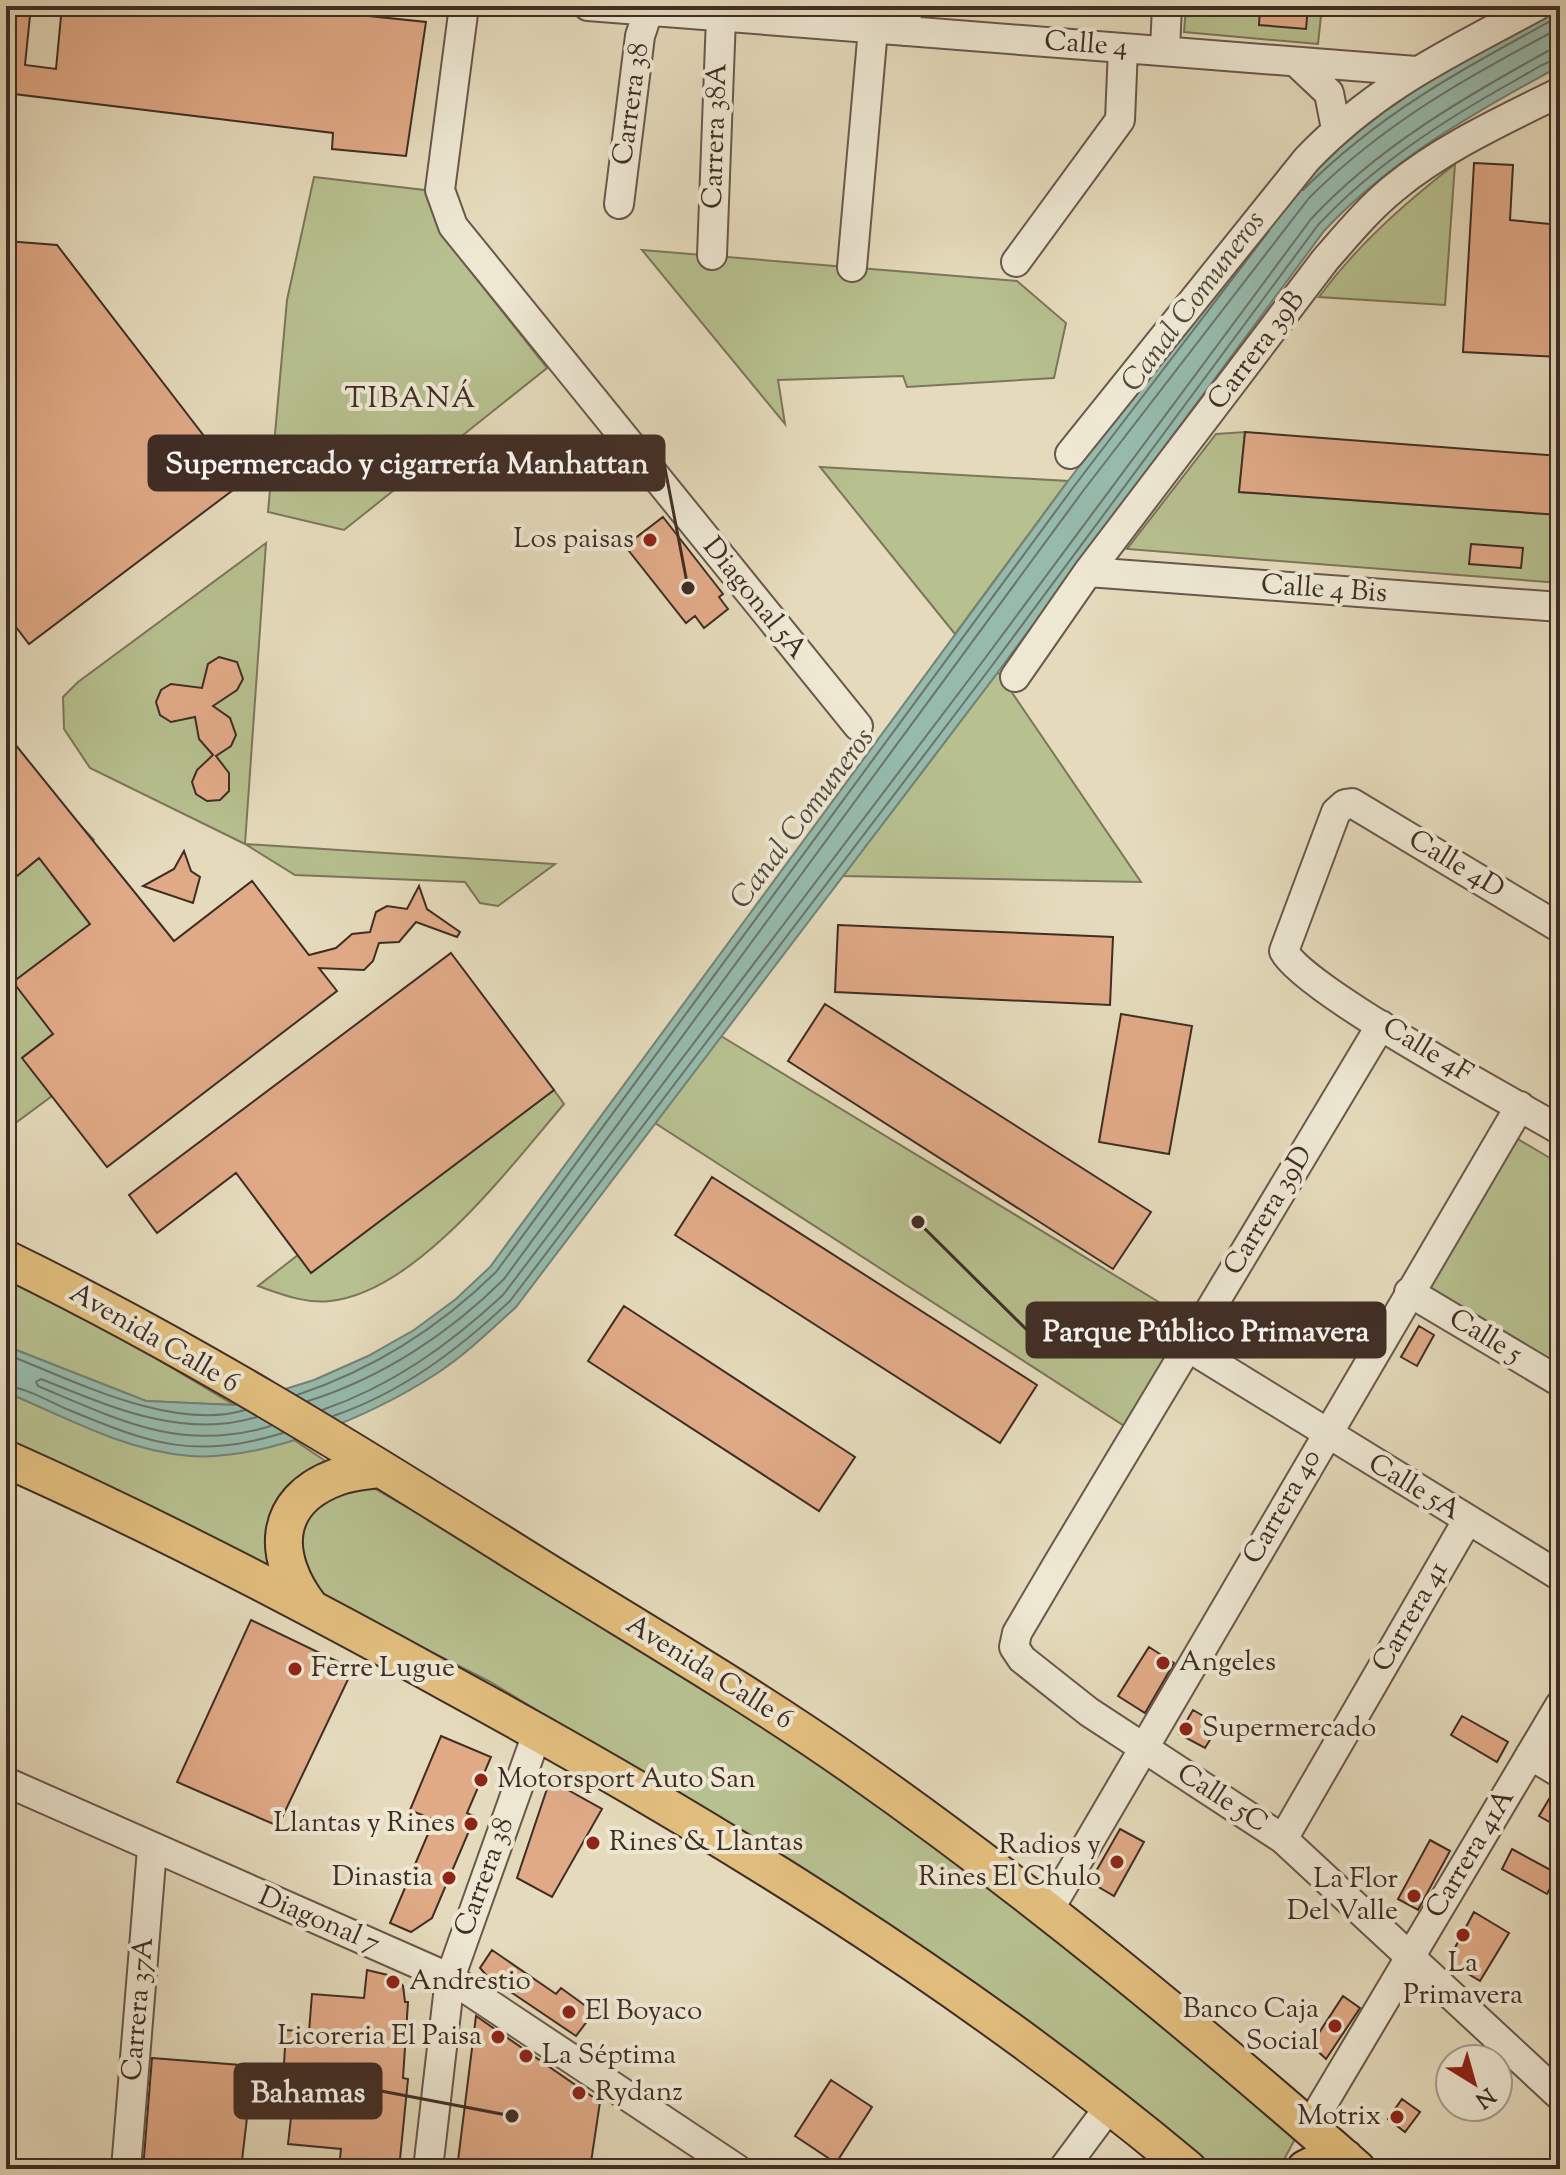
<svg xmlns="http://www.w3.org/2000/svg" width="1566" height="2175" font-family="'Sorts Mill Goudy',serif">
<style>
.green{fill:#b7c08f;stroke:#7c765a;stroke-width:2}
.water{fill:#96bbad;stroke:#748277;stroke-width:2}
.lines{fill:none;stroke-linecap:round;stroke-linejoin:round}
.shore{stroke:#6b746a;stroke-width:2}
.building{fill:#e1aa87;stroke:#402d26;stroke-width:2}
.minor-casing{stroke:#69584c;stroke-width:32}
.major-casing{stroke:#402d26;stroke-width:40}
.minor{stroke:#eee8d3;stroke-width:28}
.major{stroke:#e2be7e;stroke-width:36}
.poi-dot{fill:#8f2418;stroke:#eee8d3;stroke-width:3}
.labels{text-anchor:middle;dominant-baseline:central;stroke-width:8;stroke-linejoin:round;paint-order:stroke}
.street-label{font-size:28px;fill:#402d26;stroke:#eee8d3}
.poi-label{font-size:28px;fill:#402d26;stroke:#eee8d3;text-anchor:start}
.water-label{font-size:30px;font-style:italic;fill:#514941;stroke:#eee8d3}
.neighbourhood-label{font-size:30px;letter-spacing:2px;fill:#402d26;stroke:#eee8d3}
.leader{fill:none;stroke:#402d26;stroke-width:3}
.callout-dot{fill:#402d26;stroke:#eee8d3;stroke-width:3}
.callout{fill:#402d26;stroke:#402d26;stroke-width:3}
.callout-label{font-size:30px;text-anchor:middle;font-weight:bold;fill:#fff}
</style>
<rect width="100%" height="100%" fill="#e5dbbc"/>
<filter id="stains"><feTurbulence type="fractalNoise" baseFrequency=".0025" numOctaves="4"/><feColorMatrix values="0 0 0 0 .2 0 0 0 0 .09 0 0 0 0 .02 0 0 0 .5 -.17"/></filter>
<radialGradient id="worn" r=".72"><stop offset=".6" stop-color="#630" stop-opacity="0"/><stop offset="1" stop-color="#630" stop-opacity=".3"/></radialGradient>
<path class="green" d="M 1186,6 L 1322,6 L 1318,44 L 1184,32 Z
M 1455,164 L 1445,305 L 1319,297 C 1358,244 1404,204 1455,164 Z
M 314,177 L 433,191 L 441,234 L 547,368 L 344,530 L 268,512 L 287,300 Z
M 642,250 L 1017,281 L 1066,323 L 1054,378 L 907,387 L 903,376 L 778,380 L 785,424 Z
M 1245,432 L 1239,492 L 1560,515 L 1560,583 L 1127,549 L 1216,434 Z
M 820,467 L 1068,481 L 955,634 Z
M 266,543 L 245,844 L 555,864 L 498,906 L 480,903 L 465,882 L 295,875 L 245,844 L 90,768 L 64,729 L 63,697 L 78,682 Z
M 998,672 L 1141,882 L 843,876 Z
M 80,825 L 94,840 L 51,874 L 129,975 L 23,1057 L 52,1096 L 6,1130 L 6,885 Z
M 721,1036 L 1190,1321 L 1126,1427 L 655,1123 Z
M 554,1090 L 564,1104 C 509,1168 417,1292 330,1301 C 305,1304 281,1294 258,1286 L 298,1255 L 312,1272 Z
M 1511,1135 L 1560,1164 L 1560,1366 L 1420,1285 Z
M 6,1278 L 95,1322 L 234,1405 L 146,1401 L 6,1346 Z
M 6,1392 C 115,1438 170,1476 291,1438 L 327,1462 L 277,1573 L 6,1452 Z
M 363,1482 L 536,1581 L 892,1810 L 1123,1986 L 1295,2139 L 1279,2169 L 1212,2169 L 1171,2134 L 772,1854 L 489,1681 L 311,1591 L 296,1527 L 308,1508 Z"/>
<path class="water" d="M 1560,7 L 1560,66 C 1475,112 1390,160 1324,231 L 998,672 L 516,1307 C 491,1330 465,1355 436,1374 C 373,1415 266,1461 190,1456 C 125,1451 65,1417 6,1392 L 6,1346 L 146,1401 L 234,1405 L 314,1380 L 368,1356 L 414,1330 L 456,1299 L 490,1267 L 1068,481 L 1295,186 L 1366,122 L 1454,63 Z"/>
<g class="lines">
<path class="shore" d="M 1303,190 C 1381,112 1464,68 1560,16
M 6,1354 C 72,1380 173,1432 245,1410
M 6,1386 C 27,1388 50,1402 69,1410 C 151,1444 194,1460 283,1433
M 297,1395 C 372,1370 440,1327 496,1272 L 1075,485 L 1269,231
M 308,1401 C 382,1378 450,1333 504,1279 L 1083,491 L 1309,198 C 1383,124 1468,76 1560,28
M 322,1410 C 392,1386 449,1345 503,1295 L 983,661 L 1311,219 C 1378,147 1463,98 1548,51 L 1560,49
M 333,1416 C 401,1393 458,1350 510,1301 L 991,667 L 1318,225 C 1374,165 1444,120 1516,80 C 1529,73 1545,61 1560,59
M 257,1417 C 182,1440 109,1406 41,1379 L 36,1382 L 38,1386 C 119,1420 181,1453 271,1426"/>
</g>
<path class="building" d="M 6,6 L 31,6 L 25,65 L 56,69 L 62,6 L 273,6 L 426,22 L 406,156 L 332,149 L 333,133 L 6,93 Z
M 1260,6 L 1308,6 L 1306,29 L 1259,25 Z
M 1474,163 L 1513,165 L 1510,220 L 1560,225 L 1560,357 L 1463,352 Z
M 6,241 L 57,245 L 241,484 L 29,644 L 6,614 Z
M 1245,432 L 1560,456 L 1560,515 L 1239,492 Z
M 663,517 L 723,594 L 719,597 L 728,609 L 704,628 L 695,616 L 686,623 L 625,546 Z
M 1471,544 L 1523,548 L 1521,568 L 1469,564 Z
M 219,657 L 237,662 L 243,679 L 237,690 L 213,706 L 230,718 L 236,735 L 231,746 L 216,756 L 229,773 L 229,791 L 220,800 L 207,801 L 196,794 L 192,782 L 197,770 L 213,755 L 199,739 L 195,717 L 171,722 L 160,715 L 156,702 L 161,690 L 171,684 L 202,688 L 208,664 Z
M 6,733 L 174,941 L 252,881 L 309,955 L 336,948 L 352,934 L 370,932 L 376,912 L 387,906 L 407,909 L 419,886 L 427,909 L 460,932 L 457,937 L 416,922 L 399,942 L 379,943 L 373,961 L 364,970 L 319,968 L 337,991 L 107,1167 L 22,1058 L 53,1034 L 13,982 L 90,924 L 39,858 L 6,885 Z
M 184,851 L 191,871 L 200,877 L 193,903 L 143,886 L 174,869 Z
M 838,925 L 1113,937 L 1110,1005 L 835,992 Z
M 451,953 L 554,1090 L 311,1273 L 236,1173 L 157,1233 L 129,1195 Z
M 825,1004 L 1151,1212 L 1113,1269 L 788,1061 Z
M 1121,1014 L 1192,1026 L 1169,1154 L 1099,1142 Z
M 712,1177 L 1037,1385 L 1000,1443 L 675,1235 Z
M 624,1306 L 855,1457 L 819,1511 L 588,1361 Z
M 1419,1326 L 1434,1335 L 1417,1366 L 1401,1357 Z
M 251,1620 L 353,1669 L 278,1826 L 177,1782 Z
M 1149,1647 L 1174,1663 L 1145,1713 L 1118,1696 Z
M 1193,1710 L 1219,1725 L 1205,1748 L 1179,1734 Z
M 1462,1716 L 1508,1742 L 1497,1762 L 1451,1735 Z
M 441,1736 L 491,1757 L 467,1813 L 475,1817 L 432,1918 L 411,1932 L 390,1923 L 434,1820 L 410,1810 Z
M 550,1780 L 602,1809 L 552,1897 L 517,1878 Z
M 1555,1789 L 1560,1790 L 1560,1828 L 1539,1816 Z
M 1120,1829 L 1144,1842 L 1114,1896 L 1090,1882 Z
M 1430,1840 L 1450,1851 L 1418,1910 L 1398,1899 Z
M 1512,1849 L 1558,1874 L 1547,1894 L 1502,1869 Z
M 1474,1912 L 1509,1933 L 1480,1981 L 1455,1966 L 1450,1957 Z
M 492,1950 L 556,1994 L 561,1988 L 594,2012 L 576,2036 L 487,1976 L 480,1968 Z
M 367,1970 L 396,1977 L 403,1986 L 405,2002 L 408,2002 L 403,2078 L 408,2079 L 399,2169 L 339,2169 L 341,2149 L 288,2144 L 297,2065 L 284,2064 L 286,2030 L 309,2032 L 312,1994 L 364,1998 Z
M 1343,1996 L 1360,2008 L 1326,2059 L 1311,2045 Z
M 476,2016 L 600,2102 L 590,2169 L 457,2169 Z
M 152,2058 L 253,2066 L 241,2169 L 143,2169 Z
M 831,2080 L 872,2107 L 836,2163 L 795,2136 Z
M 1402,2099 L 1420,2112 L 1405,2132 L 1388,2119 Z"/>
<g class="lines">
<defs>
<path id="minor" d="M 464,6 L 440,190 L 453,226 L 858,726
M 588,6 L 1416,71
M 905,31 L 908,6
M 1165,50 L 1167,6
M 1296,62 L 1329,93 L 1336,129
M 619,204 L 640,36 L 650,6
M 712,255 L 721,17
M 1016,262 L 1120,120 L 1123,48
M 852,267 L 873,29
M 1070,454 L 1307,159 C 1377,86 1450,53 1537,6
M 1088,572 L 1560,607
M 1015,677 L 1088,572 L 1325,260 C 1347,235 1368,209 1394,188 C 1442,148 1504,120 1560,92
M 1560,928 L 1352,803 L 1345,804 L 1336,812 L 1284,951 C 1302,989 1511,1101 1560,1130
M 1381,1025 L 1060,1560 L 1017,1633 L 1014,1647 L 1022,1659 L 1089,1712 L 1283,1839 L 1560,2096
M 1409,1292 L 1560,1382
M 1188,1347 L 1560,1576
M 1530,1755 L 1560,1773
M 6,1782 L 450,1978 L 737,2169
M 1283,1839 L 1467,1521
M 1049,1910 L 1520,1106
M 1309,2127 L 1560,1705
M 126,2169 L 152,1849
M 428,2169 L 450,1978 L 538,1731
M 1063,2169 L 1109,2107"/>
<path id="major" d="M 6,1259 C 183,1345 351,1449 518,1554 C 631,1625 748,1692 857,1769 C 1032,1892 1196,2028 1357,2169
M 6,1459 C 159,1527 306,1604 452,1685 C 709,1825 963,1981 1188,2169
M 310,1607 C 272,1558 271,1501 337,1477 C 350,1472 366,1471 380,1469
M 1305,2169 L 1319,2162 L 1345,2158"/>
</defs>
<use href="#minor" class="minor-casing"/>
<use href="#major" class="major-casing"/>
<use href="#minor" class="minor"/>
<use href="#major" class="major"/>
</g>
<g class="poi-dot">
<circle cx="650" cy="540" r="8"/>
<circle cx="1163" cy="1663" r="8"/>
<circle cx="295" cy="1669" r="8"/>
<circle cx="1186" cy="1729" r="8"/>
<circle cx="481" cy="1780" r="8"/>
<circle cx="471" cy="1824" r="8"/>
<circle cx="593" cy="1843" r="8"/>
<circle cx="1117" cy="1862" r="8"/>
<circle cx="449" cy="1878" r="8"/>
<circle cx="1414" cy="1896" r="8"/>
<circle cx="1463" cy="1935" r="8"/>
<circle cx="393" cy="1982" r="8"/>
<circle cx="569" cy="2012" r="8"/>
<circle cx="1335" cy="2026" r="8"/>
<circle cx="498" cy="2037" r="8"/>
<circle cx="526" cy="2056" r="8"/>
<circle cx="579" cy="2093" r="8"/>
<circle cx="1397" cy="2117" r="8"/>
</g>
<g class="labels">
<g class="street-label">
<text transform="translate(1086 45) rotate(4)">Calle 4</text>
<text transform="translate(632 104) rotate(-82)">Carrera 38</text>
<text transform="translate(716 136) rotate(-88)">Carrera 38A</text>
<text transform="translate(1257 351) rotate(-53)">Carrera 39B</text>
<text transform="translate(1324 590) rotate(4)">Calle 4 Bis</text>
<text transform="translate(754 599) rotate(51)">Diagonal 5A</text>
<text transform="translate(1456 865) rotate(31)">Calle 4D</text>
<text transform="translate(1427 1051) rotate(31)">Calle 4F</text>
<text transform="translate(1269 1211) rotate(-59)">Carrera 39D</text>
<text transform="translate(1485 1337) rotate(31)">Calle 5</text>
<text transform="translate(154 1339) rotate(30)">Avenida Calle 6</text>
<text transform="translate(1414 1488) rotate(31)">Calle 5A</text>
<text transform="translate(1283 1507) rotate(-60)">Carrera 40</text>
<text transform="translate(1411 1617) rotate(-60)">Carrera 41</text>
<text transform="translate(709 1673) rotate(32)">Avenida Calle 6</text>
<text transform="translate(1222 1799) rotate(33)">Calle 5C</text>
<text transform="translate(1471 1854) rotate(-59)">Carrera 41A</text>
<text transform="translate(485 1877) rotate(-70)">Carrera 38</text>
<text transform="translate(319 1921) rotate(23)">Diagonal 7</text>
<text transform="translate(139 2009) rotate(-85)">Carrera 37A</text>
</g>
<g class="poi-label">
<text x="634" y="540" text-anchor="end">Los paisas</text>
<text x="1179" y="1663">Angeles</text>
<text x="311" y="1669">Ferre Lugue</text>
<text x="1202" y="1729">Supermercado</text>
<text x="497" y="1780">Motorsport Auto San</text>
<text x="455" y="1824" text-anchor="end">Llantas y Rines</text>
<text x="609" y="1843">Rines &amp; Llantas</text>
<text x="1101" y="1846" text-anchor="end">Radios y<tspan x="1101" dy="32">Rines El Chulo</tspan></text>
<text x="433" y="1878" text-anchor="end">Dinastia</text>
<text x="1398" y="1880" text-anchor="end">La Flor<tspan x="1398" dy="32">Del Valle</tspan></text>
<text x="1463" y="1964" text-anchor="middle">La<tspan x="1463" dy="32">Primavera</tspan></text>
<text x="409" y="1982">Andrestio</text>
<text x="1319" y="2010" text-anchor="end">Banco Caja<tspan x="1319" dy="32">Social</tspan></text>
<text x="585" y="2012">El Boyaco</text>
<text x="482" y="2037" text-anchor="end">Licoreria El Paisa</text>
<text x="542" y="2056">La Séptima</text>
<text x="595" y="2093">Rydanz</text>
<text x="1381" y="2117" text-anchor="end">Motrix</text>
</g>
<g class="water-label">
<text transform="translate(1194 302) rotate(-53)">Canal Comuneros</text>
<text transform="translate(803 819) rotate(-53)">Canal Comuneros</text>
</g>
<g class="neighbourhood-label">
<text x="411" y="399">TIBANÁ</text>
</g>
</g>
<path class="leader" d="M688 588L664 463M918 1222L1027 1330M512 2116L381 2091"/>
<g class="callout-dot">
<circle cx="688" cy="588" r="8"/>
<circle cx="918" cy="1222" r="8"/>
<circle cx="512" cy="2116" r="8"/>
</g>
<g class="callout">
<rect x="149" y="436" width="515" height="54" rx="8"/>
<rect x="1027" y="1303" width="358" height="54" rx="8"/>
<rect x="235" y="2064" width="146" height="54" rx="8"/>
</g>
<g class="callout-label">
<text x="407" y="473">Supermercado y cigarrería Manhattan</text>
<text x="1206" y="1341">Parque Público Primavera</text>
<text x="308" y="2102">Bahamas</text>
</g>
<rect width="1566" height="2175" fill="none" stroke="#e5dbbc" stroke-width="32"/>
<rect x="8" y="8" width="1550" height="2159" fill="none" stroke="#402d26" stroke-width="4"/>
<rect x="16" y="16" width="1534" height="2143" fill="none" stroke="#402d26" stroke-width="2"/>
<g transform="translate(1474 2083) rotate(143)"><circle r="38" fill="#eee8d3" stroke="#a89d8e" stroke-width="2"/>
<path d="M0-6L14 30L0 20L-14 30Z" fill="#8f2418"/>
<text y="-12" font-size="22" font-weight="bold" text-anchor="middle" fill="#402d26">N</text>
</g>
<rect width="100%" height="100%" filter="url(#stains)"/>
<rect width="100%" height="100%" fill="url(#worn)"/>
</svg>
